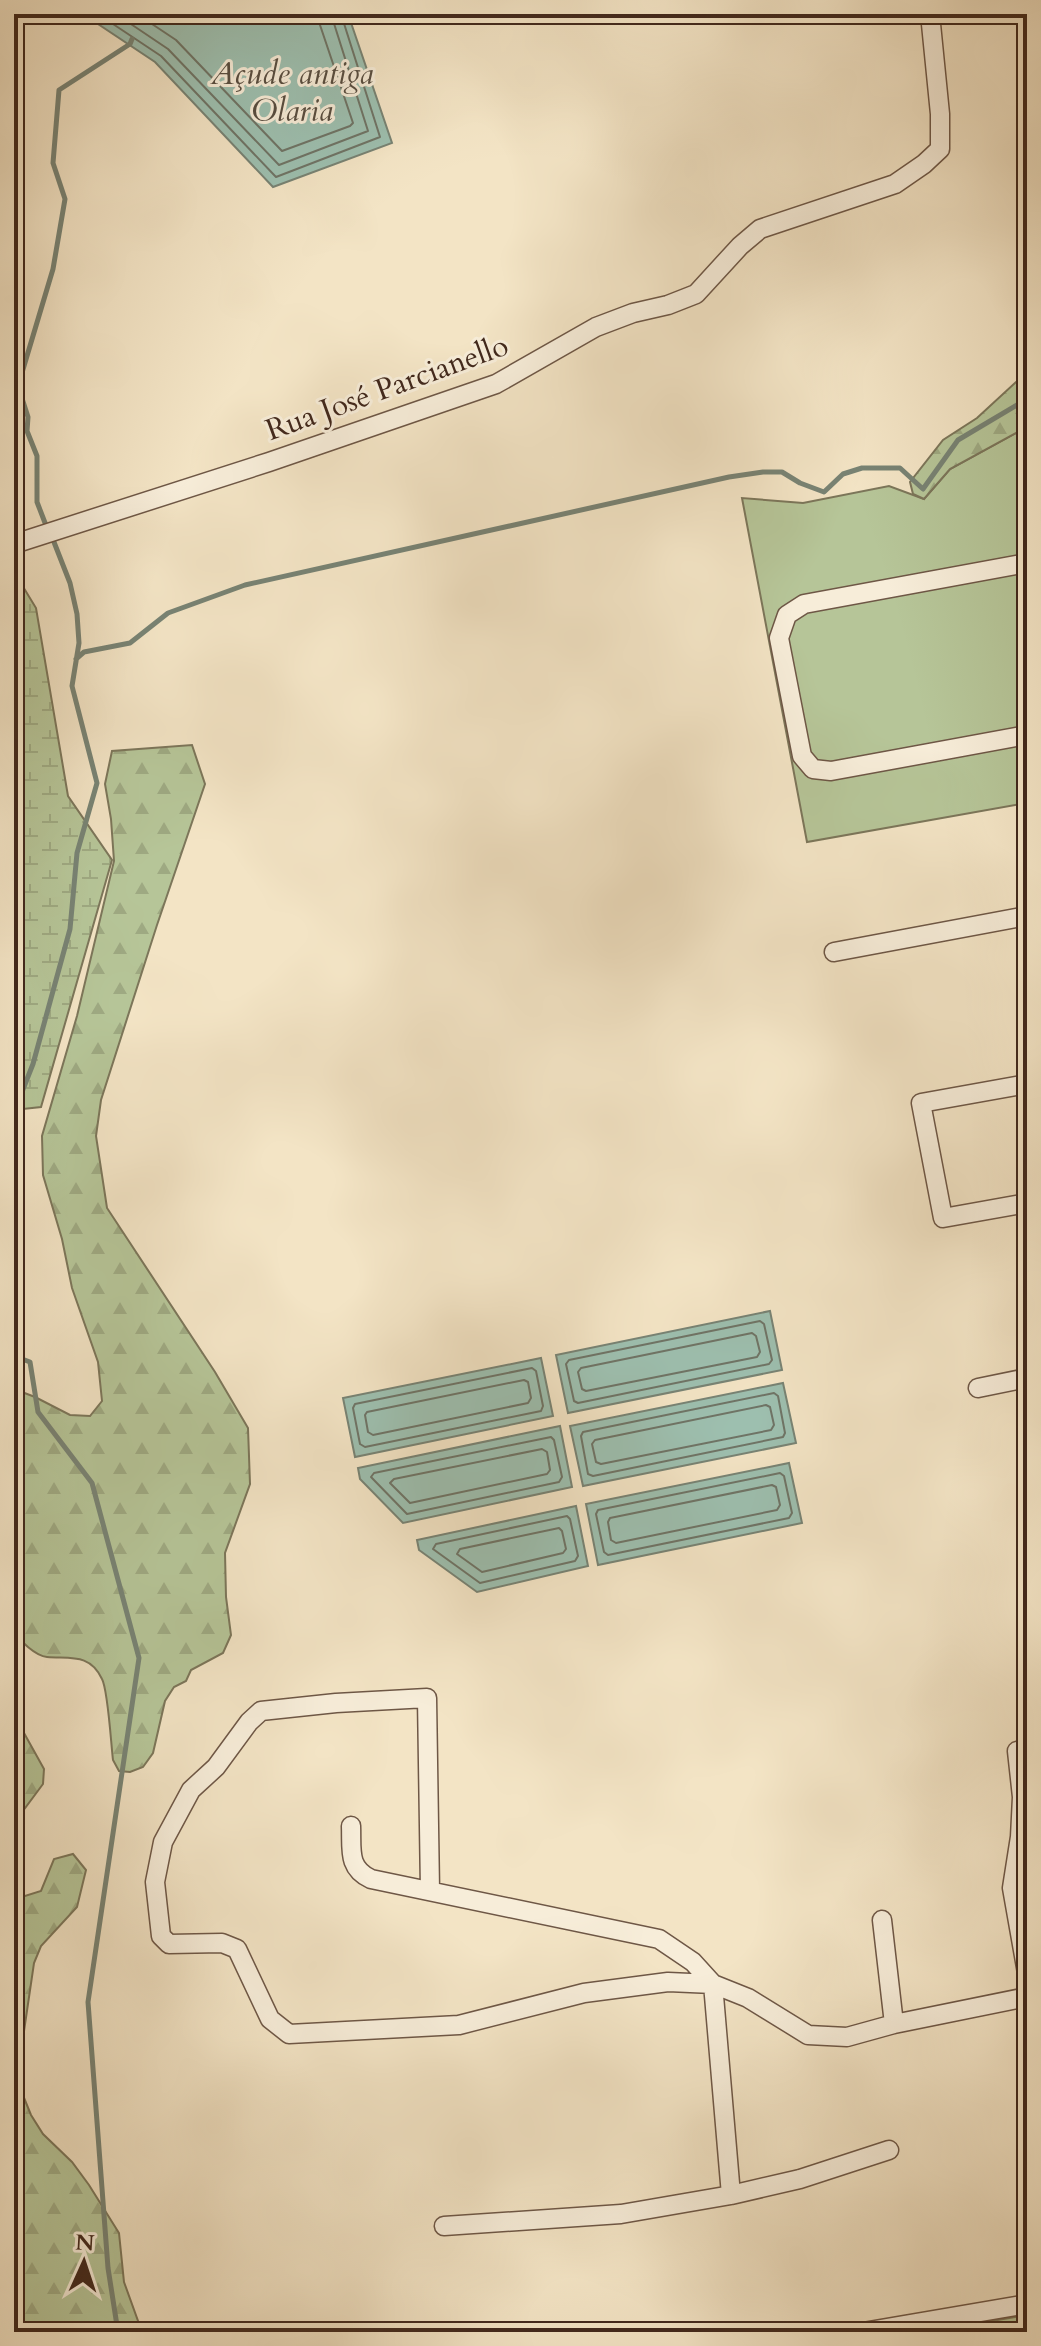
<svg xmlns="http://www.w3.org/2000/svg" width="1041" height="2346" font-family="Cardo,serif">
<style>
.green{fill:#b6c598;stroke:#7c765a;stroke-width:2}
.forest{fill:url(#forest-firs);stroke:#7c765a;stroke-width:2}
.wetland{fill:url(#wetland-marsh);stroke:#7c765a;stroke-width:2}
.water{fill:#9dbfaf;stroke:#788374;stroke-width:2}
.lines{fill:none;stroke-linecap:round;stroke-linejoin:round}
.shore{stroke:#6f7466;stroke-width:2}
.stream{stroke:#788374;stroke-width:5}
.minor-casing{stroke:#6e5746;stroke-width:21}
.minor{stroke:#f7edd9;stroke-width:18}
.labels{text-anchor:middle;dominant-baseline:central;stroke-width:6;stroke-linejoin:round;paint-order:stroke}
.street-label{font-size:30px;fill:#41281c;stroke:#f7edd9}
.water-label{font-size:32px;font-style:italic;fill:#584e41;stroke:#f7edd9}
</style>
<defs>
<pattern id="forest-firs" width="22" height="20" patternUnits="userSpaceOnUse" patternTransform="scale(2)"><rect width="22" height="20" fill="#b6c598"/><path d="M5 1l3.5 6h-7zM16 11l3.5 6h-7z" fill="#9ea982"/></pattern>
<pattern id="wetland-marsh" width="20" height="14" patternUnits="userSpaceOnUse" patternTransform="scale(2)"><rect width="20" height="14" fill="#b6c598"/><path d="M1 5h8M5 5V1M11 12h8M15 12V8" fill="none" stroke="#9ea982"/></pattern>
</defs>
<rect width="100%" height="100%" fill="#f3e4c5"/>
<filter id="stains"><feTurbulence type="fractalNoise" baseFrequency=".0025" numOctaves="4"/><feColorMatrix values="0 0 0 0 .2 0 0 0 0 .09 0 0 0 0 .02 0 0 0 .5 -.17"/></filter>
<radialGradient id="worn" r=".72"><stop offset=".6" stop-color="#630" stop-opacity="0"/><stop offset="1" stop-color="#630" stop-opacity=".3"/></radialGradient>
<path class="green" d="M 1027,427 L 1027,803 L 807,842 L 742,498 L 803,503 L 889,486 L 924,499 L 950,469 Z
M 1027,2315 L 1027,2332 L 980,2332 L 982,2326 L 986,2322 Z"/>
<path class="forest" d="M 1027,376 L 1027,427 L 950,469 L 924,499 L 913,494 L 910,482 L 943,440 L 977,418 L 1016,382 Z
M 192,745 L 205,784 L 157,925 L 101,1100 L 96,1136 L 107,1208 L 215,1372 L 248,1428 L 250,1484 L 225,1553 L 226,1597 L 231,1635 L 223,1653 L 191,1670 L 186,1681 L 174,1687 L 165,1701 L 153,1753 L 143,1767 L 130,1772 L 119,1771 L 113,1760 C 111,1744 108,1690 102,1679 C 90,1653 70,1659 47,1657 C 36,1656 19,1641 14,1630 L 14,1389 L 35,1397 L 70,1415 L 90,1416 L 102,1401 L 98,1362 L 72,1288 L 62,1239 L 43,1175 L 42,1136 L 77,1016 L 114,861 L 111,819 L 105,784 L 112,751 Z
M 14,1715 L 44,1769 L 43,1784 L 20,1815 L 14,1840 Z
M 73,1854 L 86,1870 L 77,1907 L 41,1946 L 34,1963 L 23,2038 L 20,2088 L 31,2115 L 43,2134 L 72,2162 L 89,2185 L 119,2233 L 124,2282 L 142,2332 L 14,2332 L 14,1893 L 25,1896 L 41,1891 L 54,1859 Z"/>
<path class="wetland" d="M 22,585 L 36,608 L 68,796 L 112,860 L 41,1107 L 14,1110 L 14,587 Z"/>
<path class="water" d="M 83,14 L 348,14 L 392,143 L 273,187 L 155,62 Z
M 770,1311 L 782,1370 L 568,1413 L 556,1355 Z
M 541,1358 L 553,1416 L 355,1457 L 343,1398 Z
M 783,1383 L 796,1443 L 583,1486 L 570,1426 Z
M 560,1426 L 572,1487 L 403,1523 L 360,1479 L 358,1468 Z
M 789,1463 L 802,1523 L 598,1565 L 586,1504 Z
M 576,1506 L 588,1566 L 477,1592 L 419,1550 L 417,1540 Z"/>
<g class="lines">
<path class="shore" d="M 98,14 L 161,56 L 276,177 L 380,137 L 341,14
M 116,14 L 168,49 L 279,165 L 368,131 L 331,14
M 137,14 L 176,40 L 282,151 L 350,126 L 353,123 L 320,25 L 319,14
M 760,1321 L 764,1324 L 772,1360 L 769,1364 L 578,1403 L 574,1401 L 566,1364 L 569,1360 Z
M 752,1333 L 756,1336 L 760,1352 L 757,1357 L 586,1391 L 582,1389 L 578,1372 L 581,1368 Z
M 532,1368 L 536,1371 L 543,1406 L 541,1411 L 365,1447 L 360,1444 L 353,1408 L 355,1404 Z
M 524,1380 L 528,1382 L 531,1398 L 528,1403 L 373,1435 L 368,1432 L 365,1415 L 367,1412 Z
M 774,1393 L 778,1396 L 785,1433 L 783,1437 L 593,1476 L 588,1474 L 581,1436 L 583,1432 Z
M 766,1405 L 770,1407 L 774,1425 L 771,1430 L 601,1464 L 596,1462 L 592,1444 L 595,1440 Z
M 551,1437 L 554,1440 L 562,1477 L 559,1482 L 407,1514 L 371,1477 L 374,1473 Z
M 542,1449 L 547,1452 L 550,1470 L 547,1474 L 410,1503 L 390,1483 L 394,1479 Z
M 780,1473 L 784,1476 L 792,1513 L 789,1518 L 608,1555 L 604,1552 L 596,1514 L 598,1510 Z
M 772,1485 L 776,1487 L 780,1505 L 777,1510 L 616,1543 L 611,1540 L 608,1522 L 610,1518 Z
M 567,1516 L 570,1519 L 578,1556 L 575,1561 L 480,1583 L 433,1549 L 436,1544 Z
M 559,1528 L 562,1531 L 566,1549 L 563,1553 L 482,1572 L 457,1554 L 460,1549 Z"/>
<path class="stream" d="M 47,528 L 37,502 L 37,456 L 27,431 L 28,417 L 18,386 L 53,269 L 65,199 L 53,163 L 59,90 L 130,44 L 132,39
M 76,659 L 84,652 L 130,643 L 168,613 L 245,585 L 729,477 L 763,472 L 782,472 L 800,483 L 824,492 L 843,474 L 862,468 L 900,468 L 923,489 L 958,440 L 1027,399
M 14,1112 L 33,1064 L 70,929 L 77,853 L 97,783 L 72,686 L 79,643 L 77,614 L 70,583 L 52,537
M 14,1356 L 30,1362 L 38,1412 L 92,1483 L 139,1658 L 88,2002 L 108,2268 L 118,2332"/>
<defs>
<path id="minor" d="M 14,544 L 269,462 L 496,384 L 596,327 L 633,313 L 668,305 L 696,294 L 740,246 L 760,229 L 895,184 L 924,164 L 940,149 L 940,114 L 930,14
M 1027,563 L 804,604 L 787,615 L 779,638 L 802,756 L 813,769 L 831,771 L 1027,735
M 834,952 L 1027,916
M 1027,1084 L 921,1103 L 943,1218 L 1027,1203
M 978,1388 L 1027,1378
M 1017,1751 L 1022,1797 L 1020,1837 L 1012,1888 L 1027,1973
M 351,1826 C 352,1849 347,1868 371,1879 L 659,1939 L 693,1962 L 713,1984 L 748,1998 L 808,2035 L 847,2037 L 894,2024 L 1027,1997
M 430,1890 L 427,1698 L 336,1703 L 261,1711 L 249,1722 L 216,1767 L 191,1790 L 163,1842 L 155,1882 L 161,1936 L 169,1944 L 222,1943 L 237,1949 L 270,2019 L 289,2034 L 459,2025 L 584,1993 L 668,1982 L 713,1984 L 731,2195
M 882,1920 L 894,2024
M 444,2226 L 621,2214 L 731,2195 L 800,2179 L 889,2150
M 863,2332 L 1027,2304"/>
</defs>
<use href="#minor" class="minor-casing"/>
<use href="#minor" class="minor"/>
</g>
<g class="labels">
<g class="street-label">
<text transform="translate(387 388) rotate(-20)">Rua José Parcianello</text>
</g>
<g class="water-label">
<text x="292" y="74">Açude antiga<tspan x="292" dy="37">Olaria</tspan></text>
</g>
</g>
<rect width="1041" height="2346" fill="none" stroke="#f3e4c5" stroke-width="48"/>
<rect x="16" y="16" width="1009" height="2314" fill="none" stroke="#41281c" stroke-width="4"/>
<rect x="24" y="24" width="993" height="2298" fill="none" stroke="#41281c" stroke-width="2"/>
<g transform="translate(84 2262) rotate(3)" stroke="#f7edd9" stroke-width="6" paint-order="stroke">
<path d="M0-6L14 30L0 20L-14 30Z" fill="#41281c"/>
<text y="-12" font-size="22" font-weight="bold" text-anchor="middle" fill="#41281c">N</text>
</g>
<rect width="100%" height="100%" filter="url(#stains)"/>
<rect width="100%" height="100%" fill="url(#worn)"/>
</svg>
